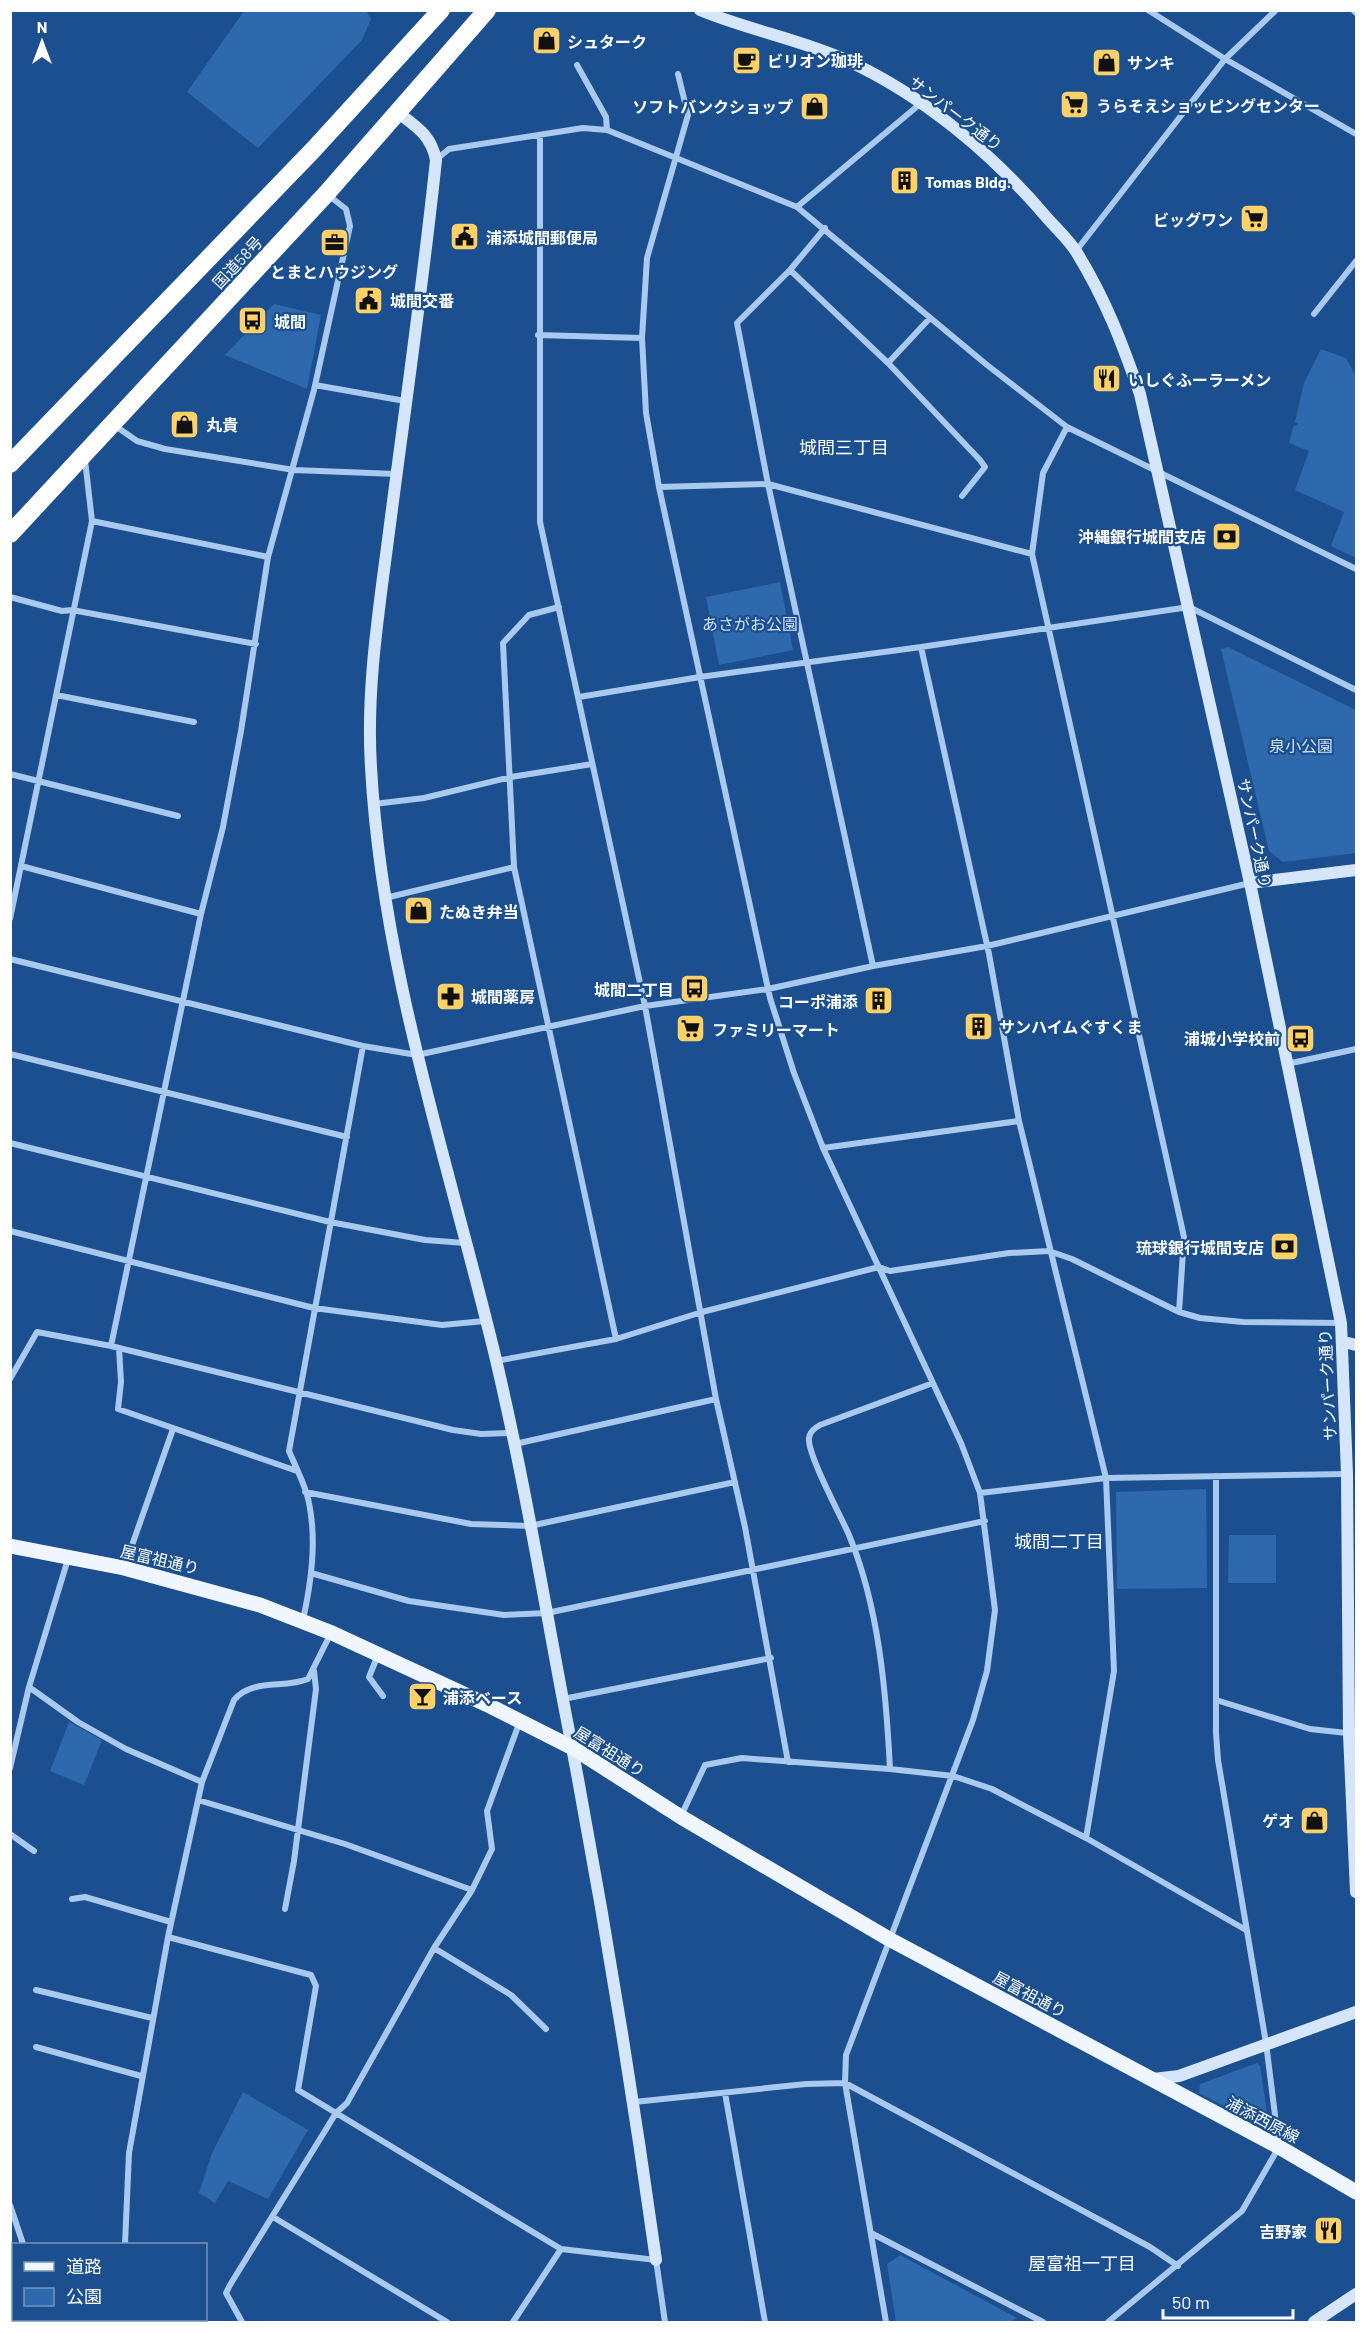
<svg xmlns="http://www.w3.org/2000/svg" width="1367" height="2333" font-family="Barlow,'Noto Sans JP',sans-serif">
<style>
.green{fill:#2e69ad}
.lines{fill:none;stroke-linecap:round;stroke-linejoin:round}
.street{stroke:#a9c9ee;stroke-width:6}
.secondary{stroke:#d6e6fa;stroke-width:12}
.primary{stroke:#f0f6ff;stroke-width:15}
.highway{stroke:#fff;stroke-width:18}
.labels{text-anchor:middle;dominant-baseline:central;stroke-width:4.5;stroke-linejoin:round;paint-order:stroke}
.poi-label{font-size:16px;font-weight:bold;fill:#fff;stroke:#1b4f8f;text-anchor:start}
.street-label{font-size:16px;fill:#fff;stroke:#1b4f8f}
.park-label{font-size:16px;fill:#cfe3fa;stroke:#1b4f8f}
.neighbourhood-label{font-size:18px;fill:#fff;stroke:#1b4f8f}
</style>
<rect width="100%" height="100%" fill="#1b4f8f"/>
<path class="green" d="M 244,11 L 366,11 L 371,19 L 362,40 L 258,148 L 187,92 Z
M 274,304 L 321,315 L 307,389 L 225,355 Z
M 1321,349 L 1346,358 L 1356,376 L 1356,558 L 1331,546 L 1344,512 L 1295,490 L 1309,451 L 1289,443 L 1293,427 L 1298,424 L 1295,422 L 1304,383 Z
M 780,582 L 793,650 L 719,665 L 706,597 Z
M 1228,647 L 1356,710 L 1356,853 L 1283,862 L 1269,851 L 1221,649 Z
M 1206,1489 L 1207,1588 L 1117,1589 L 1116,1492 Z
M 1229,1535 L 1276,1535 L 1276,1583 L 1228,1583 Z
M 69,1722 L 102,1740 L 84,1785 L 50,1771 Z
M 1257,2063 L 1260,2066 L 1268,2118 L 1258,2124 L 1199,2093 L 1200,2084 Z
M 243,2092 L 308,2130 L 268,2199 L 228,2181 L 215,2203 L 199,2193 L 212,2153 Z
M 900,2255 L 1017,2318 L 1010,2322 L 896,2322 L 887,2264 Z"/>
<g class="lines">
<path class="street" d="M 1148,10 L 1225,59 L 1356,134
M 1353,10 L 1356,13
M 577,65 L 606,117 L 607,130
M 678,74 L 688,115 L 647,258 L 642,338 L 646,413 L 659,487 L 770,998 L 794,1073 L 823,1148 L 961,1443 L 980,1493 L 995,1610 L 987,1671 L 973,1720 L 846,2055 L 845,2083 L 886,2322
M 540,135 L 540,522 L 645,1006 L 716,1399 L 745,1527 L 788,1762
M 437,159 L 449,149 L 583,128 L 607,130 L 797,207 L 987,365 L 1067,427 L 1356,569
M 328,195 L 346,209 L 350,226 L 314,390 L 268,557 L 241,731 L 223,827 L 201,914 L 111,1346 L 453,1430 L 481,1434 L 512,1433
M 797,207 L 920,104
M 825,228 L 790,270 L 737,323 L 768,484 L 873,966
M 1076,251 L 1225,59 L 1276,10
M 790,270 L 888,363 L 980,460 L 985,467 L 962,496
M 1314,314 L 1356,261
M 538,335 L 642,338
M 888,363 L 930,318
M 315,385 L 405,401
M 114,425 L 137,441 L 165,449 L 294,470 L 396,474
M 1067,427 L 1043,473 L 1032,554 L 1184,1237 L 1179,1312
M 659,487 L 768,484 L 1032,554
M 92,521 L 268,557
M 10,597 L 62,611 L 72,610 L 256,644
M 559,607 L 529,615 L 503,643 L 514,867 L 616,1339
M 921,647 L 989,954 L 1019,1121 L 1106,1478 L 1114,1671 L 1086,1838
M 56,695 L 194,722
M 579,697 L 700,677 L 921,647 L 1189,607 L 1356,690
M 10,774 L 178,816
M 374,804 L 424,798 L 511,777 L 592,764
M 21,866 L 201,914
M 385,898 L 514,867
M 10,919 L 92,521 L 85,460
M 10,959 L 363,1046 L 417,1055 L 645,1006 L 768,989 L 873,966 L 987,946 L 1250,883
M 10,1054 L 347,1137
M 1287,1064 L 1356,1049
M 10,1143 L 330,1222 L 425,1240 L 465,1243
M 823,1148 L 1019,1121
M 10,1231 L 314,1308 L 442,1325 L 485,1321
M 119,1348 L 121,1382 L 118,1409 L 297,1471
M 496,1361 L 616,1339 L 702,1312 L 879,1267 L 890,1271 L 1009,1253 L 1049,1251 L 1072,1259 L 1179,1312 L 1200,1318 L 1243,1322 L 1341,1323
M 10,1379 L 37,1332 L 111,1346
M 515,1444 L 716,1399
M 305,1492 L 471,1524 L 530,1526 L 735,1482
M 980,1493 L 1106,1478 L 1347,1474
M 124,1568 L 173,1429
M 311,1573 L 409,1601 L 504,1615 L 547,1613 L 985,1521
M 303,1620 C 311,1583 317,1542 309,1503 C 306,1486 296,1468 289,1451 L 363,1046
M 378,1655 L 369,1677 L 383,1696
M 29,1687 L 78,1722 L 126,1749 L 202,1782
M 563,1699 L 771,1658
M 1216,1700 L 1310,1729 L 1356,1734
M 10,1768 L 29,1687 L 68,1559
M 890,1769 C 886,1691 879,1607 849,1535 C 841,1516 807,1454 809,1438 C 810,1431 815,1428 820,1425 L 933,1383
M 198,1800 L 345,1844 L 472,1890
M 681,1816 L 705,1765 L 742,1758 L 890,1769 L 953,1776 L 992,1789 L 1086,1838 L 1246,1930
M 10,1834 L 34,1851
M 72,1899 L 85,1897 L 171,1922
M 285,1909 L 294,1861 L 316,1689 L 314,1671
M 168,1937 L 311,1975 L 316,1986 L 298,2090 L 561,2249 L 656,2260 L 665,2322
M 434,1948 L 511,1995 L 546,2029
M 36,1990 L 152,2018
M 36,2047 L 141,2076
M 725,2093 L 765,2322
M 634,2102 L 806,2084 L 845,2083 L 1150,2247 L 1178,2266
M 10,2205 L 23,2244
M 273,2217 L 447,2322
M 871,2233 L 1043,2322
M 125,2244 L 129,2153 L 168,1937 L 202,1782 L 234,1700 C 252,1678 284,1689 308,1679 L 331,1633
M 31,2322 L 32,2320
M 242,2322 L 226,2293 L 230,2285 L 336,2113 L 347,2103 L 434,1948 L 472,1890 L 492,1849 L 487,1811 L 520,1721
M 513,2322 L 561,2249
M 1108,2322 L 1242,2211 L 1279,2147 L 1266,2043 L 1218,1760 L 1216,1733 L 1216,1476"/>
<path class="secondary" d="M 700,10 C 748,30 799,39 846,60 C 923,95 994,155 1048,219 C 1058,230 1070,241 1077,253 C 1106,300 1122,343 1140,394 L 1250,883 L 1341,1323 L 1347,1474 L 1349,1734 L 1356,1892
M 397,112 C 417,127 431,135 436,160 C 423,284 405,408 389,532 C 379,610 366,689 371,767 C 382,971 450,1166 497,1364 C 523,1475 542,1588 563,1700 C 599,1886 630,2073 656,2260
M 1250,883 L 1356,870
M 1344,1342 L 1356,1345
M 1153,2079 L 1179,2076 L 1356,2012
M 1314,2322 L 1356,2294"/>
<path class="primary" d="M 10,1546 L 124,1568 L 260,1605 L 332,1633 L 492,1707 L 573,1748 L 681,1817 L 889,1939 L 1279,2147 L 1356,2192"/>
<path class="highway" d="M 10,464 L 313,150 L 441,10
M 10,534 L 326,194 L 487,10"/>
</g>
<defs>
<symbol id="shop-square" viewBox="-11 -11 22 22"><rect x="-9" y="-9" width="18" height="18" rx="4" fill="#ffd166" stroke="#1b4f8f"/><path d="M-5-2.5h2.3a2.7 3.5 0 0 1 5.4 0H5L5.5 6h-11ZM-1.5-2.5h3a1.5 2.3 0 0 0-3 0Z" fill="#111"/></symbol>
<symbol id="cafe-square" viewBox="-11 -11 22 22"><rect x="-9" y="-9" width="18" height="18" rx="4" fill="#ffd166" stroke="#1b4f8f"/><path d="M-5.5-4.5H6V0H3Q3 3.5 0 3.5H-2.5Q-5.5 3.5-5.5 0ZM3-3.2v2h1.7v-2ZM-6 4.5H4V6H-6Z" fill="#111"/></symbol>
<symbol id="supermarket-square" viewBox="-11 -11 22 22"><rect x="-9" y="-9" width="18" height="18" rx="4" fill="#ffd166" stroke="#1b4f8f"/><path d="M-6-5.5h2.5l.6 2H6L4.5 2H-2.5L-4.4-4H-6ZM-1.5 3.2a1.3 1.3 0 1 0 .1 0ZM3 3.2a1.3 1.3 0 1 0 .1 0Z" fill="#111"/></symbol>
<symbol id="building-square" viewBox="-11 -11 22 22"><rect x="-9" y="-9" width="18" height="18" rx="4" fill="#ffd166" stroke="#1b4f8f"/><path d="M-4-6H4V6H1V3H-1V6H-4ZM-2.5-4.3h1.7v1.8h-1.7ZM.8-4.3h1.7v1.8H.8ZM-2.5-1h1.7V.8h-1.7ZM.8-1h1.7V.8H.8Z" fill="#111"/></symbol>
<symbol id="civic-square" viewBox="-11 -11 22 22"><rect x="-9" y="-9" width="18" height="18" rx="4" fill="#ffd166" stroke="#1b4f8f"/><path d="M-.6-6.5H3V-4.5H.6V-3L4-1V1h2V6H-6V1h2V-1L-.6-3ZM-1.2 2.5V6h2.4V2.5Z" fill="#111"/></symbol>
<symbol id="office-square" viewBox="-11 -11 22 22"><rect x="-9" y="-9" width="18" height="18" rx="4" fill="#ffd166" stroke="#1b4f8f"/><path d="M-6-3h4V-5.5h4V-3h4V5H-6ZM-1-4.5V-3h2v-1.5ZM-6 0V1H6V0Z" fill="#111"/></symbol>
<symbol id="bus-square" viewBox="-11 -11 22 22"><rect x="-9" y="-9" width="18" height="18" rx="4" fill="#ffd166" stroke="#1b4f8f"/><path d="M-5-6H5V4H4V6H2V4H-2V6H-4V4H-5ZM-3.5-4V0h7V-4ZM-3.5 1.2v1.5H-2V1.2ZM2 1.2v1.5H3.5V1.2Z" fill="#111"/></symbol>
<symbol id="restaurant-square" viewBox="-11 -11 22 22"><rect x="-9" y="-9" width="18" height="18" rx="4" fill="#ffd166" stroke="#1b4f8f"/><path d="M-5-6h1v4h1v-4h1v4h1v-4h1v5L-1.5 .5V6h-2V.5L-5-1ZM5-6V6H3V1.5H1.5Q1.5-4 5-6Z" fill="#111"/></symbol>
<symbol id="bank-square" viewBox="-11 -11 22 22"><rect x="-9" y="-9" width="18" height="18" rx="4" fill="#ffd166" stroke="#1b4f8f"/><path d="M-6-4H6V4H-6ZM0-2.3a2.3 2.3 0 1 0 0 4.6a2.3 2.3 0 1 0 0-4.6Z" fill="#111"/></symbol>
<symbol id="pharmacy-square" viewBox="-11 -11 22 22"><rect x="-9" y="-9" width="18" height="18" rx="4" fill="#ffd166" stroke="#1b4f8f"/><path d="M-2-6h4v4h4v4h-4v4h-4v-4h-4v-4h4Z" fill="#111"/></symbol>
<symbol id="bar-square" viewBox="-11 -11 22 22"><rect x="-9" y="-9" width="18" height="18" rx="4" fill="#ffd166" stroke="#1b4f8f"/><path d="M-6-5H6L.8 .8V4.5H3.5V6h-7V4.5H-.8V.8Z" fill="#111"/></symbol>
</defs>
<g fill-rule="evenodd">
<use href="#shop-square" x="530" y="24" width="33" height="33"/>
<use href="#cafe-square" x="730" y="44" width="33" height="33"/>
<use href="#shop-square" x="1090" y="46" width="33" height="33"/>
<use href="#supermarket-square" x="1058" y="88" width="33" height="33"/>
<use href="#shop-square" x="798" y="90" width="33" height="33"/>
<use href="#building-square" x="888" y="164" width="33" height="33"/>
<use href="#supermarket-square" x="1238" y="202" width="33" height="33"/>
<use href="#civic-square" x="448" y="220" width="33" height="33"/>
<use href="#office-square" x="318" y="226" width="33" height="33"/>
<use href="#civic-square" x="352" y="284" width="33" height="33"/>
<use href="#bus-square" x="236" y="304" width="33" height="33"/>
<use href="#restaurant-square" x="1090" y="362" width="33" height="33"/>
<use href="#shop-square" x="168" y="408" width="33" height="33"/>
<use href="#bank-square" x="1210" y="520" width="33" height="33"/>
<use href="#shop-square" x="402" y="894" width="33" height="33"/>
<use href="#bus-square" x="678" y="972" width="33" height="33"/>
<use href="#pharmacy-square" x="434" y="980" width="33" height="33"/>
<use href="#building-square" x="862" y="984" width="33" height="33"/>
<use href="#building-square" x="962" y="1010" width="33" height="33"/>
<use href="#supermarket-square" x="674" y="1012" width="33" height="33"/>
<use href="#bus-square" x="1284" y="1022" width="33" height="33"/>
<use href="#bank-square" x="1268" y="1230" width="33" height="33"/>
<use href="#bar-square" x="406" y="1680" width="33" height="33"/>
<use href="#shop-square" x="1298" y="1804" width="33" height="33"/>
<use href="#restaurant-square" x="1312" y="2214" width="33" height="33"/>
</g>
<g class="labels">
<g class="poi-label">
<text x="567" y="41">シュターク</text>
<text x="767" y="60">ビリオン珈琲</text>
<text x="1127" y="62">サンキ</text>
<text x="1096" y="105">うらそえショッピングセンター</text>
<text x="793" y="106" text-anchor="end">ソフトバンクショップ</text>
<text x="925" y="181">Tomas Bldg.</text>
<text x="1233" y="219" text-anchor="end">ビッグワン</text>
<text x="486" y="237">浦添城間郵便局</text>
<text x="334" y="271" text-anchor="middle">とまとハウジング</text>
<text x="390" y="300">城間交番</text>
<text x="274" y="321">城間</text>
<text x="1128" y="379">いしぐふーラーメン</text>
<text x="206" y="424">丸貴</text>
<text x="1206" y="536" text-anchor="end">沖縄銀行城間支店</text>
<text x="439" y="911">たぬき弁当</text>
<text x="674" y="989" text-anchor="end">城間二丁目</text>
<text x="471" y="996">城間薬房</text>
<text x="858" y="1001" text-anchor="end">コーポ浦添</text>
<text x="999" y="1026">サンハイムぐすくま</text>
<text x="712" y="1029">ファミリーマート</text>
<text x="1280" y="1038" text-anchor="end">浦城小学校前</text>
<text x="1264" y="1247" text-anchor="end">琉球銀行城間支店</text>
<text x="443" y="1697">浦添ベース</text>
<text x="1294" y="1820" text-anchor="end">ゲオ</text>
<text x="1307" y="2231" text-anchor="end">吉野家</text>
</g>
<g class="street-label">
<text transform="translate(956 113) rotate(37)">サンパーク通り</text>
<text transform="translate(237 262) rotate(-47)">国道58号</text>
<text transform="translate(1255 833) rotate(78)">サンパーク通り</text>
<text transform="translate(1327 1385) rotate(-93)">サンパーク通り</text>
<text transform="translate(160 1559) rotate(13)">屋富祖通り</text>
<text transform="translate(610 1751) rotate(32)">屋富祖通り</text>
<text transform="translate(1030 1994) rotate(28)">屋富祖通り</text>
<text transform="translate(1263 2119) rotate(28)">浦添西原線</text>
</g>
<g class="park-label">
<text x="750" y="623">あさがお公園</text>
<text x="1301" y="745">泉小公園</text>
</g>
<g class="neighbourhood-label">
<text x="844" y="447">城間三丁目</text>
<text x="1059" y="1541">城間二丁目</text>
<text x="1082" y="2263">屋富祖一丁目</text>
</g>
</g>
<rect width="1367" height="2333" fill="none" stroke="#ffffff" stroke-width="24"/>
<rect x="12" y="2243" width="195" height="78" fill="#1b4f8f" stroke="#7695bc" stroke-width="1.5"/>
<rect x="24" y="2262" width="30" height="9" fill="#f0f6ff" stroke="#7695bc" stroke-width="1.5"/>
<text x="66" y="2273" font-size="18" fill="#ffffff">道路</text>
<rect x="24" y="2288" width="30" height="18" fill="#2e69ad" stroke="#7695bc" stroke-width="1.5"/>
<text x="66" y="2303" font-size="18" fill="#ffffff">公園</text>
<g transform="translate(42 42)" stroke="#1b4f8f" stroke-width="4.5" paint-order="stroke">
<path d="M0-4.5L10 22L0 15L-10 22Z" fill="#ffffff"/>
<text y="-9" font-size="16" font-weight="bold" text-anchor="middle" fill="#ffffff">N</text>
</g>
<path d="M1163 2309v9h130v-9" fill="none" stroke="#ffffff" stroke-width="3"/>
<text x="1172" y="2309" font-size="18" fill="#ffffff" stroke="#1b4f8f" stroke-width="4.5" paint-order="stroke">50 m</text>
</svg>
